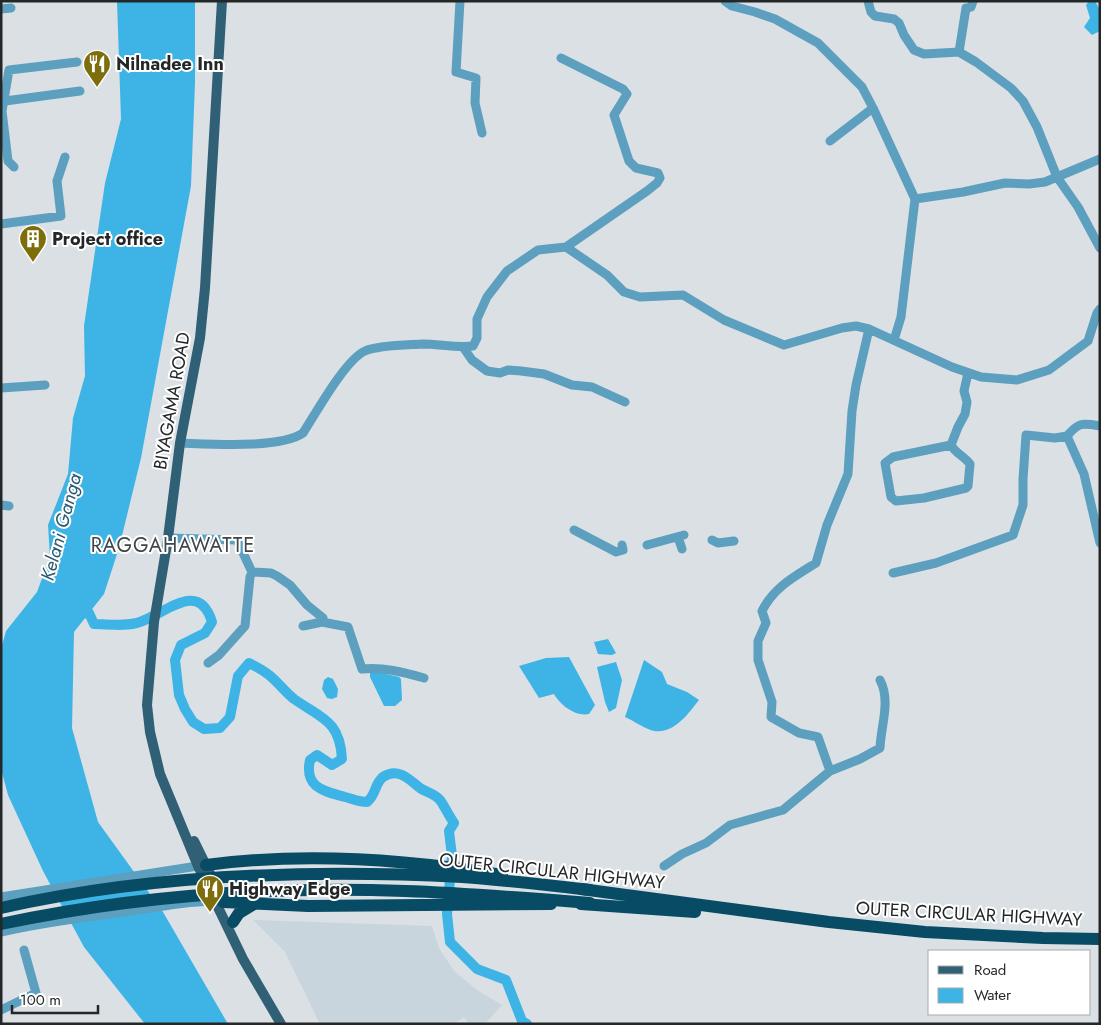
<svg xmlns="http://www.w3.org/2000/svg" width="1101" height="1025" font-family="Jost,sans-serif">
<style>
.built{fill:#c8d5dd}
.water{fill:#3db4e5}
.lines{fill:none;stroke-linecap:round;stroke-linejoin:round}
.river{stroke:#3db4e5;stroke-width:10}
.minor{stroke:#5c9fbf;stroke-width:9}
.major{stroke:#306076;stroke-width:10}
.highway{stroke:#074b64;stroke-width:12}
.highway-bridge{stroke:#074b64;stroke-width:12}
.labels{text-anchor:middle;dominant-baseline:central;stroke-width:4;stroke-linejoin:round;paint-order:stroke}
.poi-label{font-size:18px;font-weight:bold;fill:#242728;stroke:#fff;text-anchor:start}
.street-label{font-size:18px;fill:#242728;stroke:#fff}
.water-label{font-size:19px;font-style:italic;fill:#2b5a6f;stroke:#fff}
.quarter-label{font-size:20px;letter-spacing:1px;fill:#414649;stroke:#fff}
</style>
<rect width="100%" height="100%" fill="#dae0e4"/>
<path class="built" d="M 253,920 L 432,926 L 439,948 L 454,971 L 477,990 L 502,1005 L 485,1024 L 469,1024 L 464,1017 L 453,1024 L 320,1024 L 285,952 Z"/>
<path class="water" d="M 117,1 L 195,1 L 195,83 L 191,186 L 141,458 L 119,548 L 104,594 L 74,632 L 72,728 L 98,822 L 163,912 L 228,1024 L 145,1024 L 84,947 L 43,871 L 8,795 L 1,769 L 1,649 L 6,631 L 37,592 L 50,557 L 48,525 L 68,474 L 73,418 L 85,376 L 84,326 L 105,183 L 121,119 Z
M 1089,1 L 1095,1 L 1100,10 L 1100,31 L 1092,35 L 1084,27 L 1090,18 L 1086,5 Z
M 608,639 L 616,653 L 612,655 L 598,654 L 594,642 Z
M 569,657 L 595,705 L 589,714 C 576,717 560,705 554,694 L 539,698 L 519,666 L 546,658 Z
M 644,660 L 662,672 L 667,684 L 687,692 L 699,700 C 688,714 674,734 654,731 C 645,729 634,721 625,717 Z
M 616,662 L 622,680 L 616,708 L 609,712 L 605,702 L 597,667 Z
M 379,671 L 386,674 L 399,677 L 401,679 L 402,700 L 395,706 L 384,706 L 370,677 L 370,672 Z
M 328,677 L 333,679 L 338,689 L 337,697 L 332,699 L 327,698 L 322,689 L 324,680 Z"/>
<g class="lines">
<path class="river" d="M 76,614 L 89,613 L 94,624 C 108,624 126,627 140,622 C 166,613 199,579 212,622 L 205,633 L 181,645 L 175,660 L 179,695 L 185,709 L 193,722 L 204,729 L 220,728 L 230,717 L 238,676 L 249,663 C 255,666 263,670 269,675 C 278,682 285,692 294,699 C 321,718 340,720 342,759 L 332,765 L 317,755 L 310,760 C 304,788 324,791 345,797 C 353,799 359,802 367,802 C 377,794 374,784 383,777 C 398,767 409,779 420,788 C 426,792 435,794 440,800 C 445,807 449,816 454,823 L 449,831 L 452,856 L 447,914 L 450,942 L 477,969 L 506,980 L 522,1021 L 527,1024"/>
<path class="minor" d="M 460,1 L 456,72 L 476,78 L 475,103 L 482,133
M 725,1 L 732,6 L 755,12 L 775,19 L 818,43 L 862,87 L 873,108 L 915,199 L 901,317 L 894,340
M 868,1 L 871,12 L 875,16 L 894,19 L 899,23 L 904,35 L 914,50 L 924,54 L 959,52 L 976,62 L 1011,88 L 1023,101 L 1037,127 L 1057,177 L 1078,207 L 1100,248
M 1,9 L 11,8
M 959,52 L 966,8 L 971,7 L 973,1
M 561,58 L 623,89 L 627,94 L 614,115 L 629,161 L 636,168 L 658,173 L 660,178 L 657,183 L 647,191 L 566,247
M 5,101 L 80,91
M 830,141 L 873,108
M 14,167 L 8,161 L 2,111 L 9,70 L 77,62
M 915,199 L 963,192 L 1005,183 L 1029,184 L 1045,182 L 1100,159
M 1,224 L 61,216 L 57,181 L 65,157
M 463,347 L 472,360 L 487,371 L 500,373 L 508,370 L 521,371 L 544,374 L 572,385 L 592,387 L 625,402
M 1,388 L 45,385
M 1100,426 C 1082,423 1079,422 1067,436 L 1084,474 L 1100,543
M 180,443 C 210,444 280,449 303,433 C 316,413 345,360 365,351 C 378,345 408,345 423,344 C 439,344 456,348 473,346 L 477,338 L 477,319 L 487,297 L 507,271 L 538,250 L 566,247 L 607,275 L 624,292 L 640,297 L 683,295 L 724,320 L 784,345 L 842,328 L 856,326 L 869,329 L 952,367 L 981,377 L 1017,380 L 1049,370 L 1088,341 L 1097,313 L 1100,309
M 951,445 C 955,453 964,456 970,464 L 968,486 L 966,488 L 924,498 L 896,501 L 891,497 L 885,463 L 893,457 Z
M 951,445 L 958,427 L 965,414 L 967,402 L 964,391 L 968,373
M 1,505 L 9,506
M 574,530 L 616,552 L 623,550 L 622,545
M 678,537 L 682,549
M 168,538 L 237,540 L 252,572 L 250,577 L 245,626 L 219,655 L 208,663
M 712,540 L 718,543 L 734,541
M 647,545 L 684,535
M 252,572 L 271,573 L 277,576 L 290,585 L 307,605 L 323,618 L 322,622 L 303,626
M 893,573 L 936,563 L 1013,535 L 1023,505 L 1023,479 L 1026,435 L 1055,438 L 1067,436
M 322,622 L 348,627 L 362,669 C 383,667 403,672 424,678
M 830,771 L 860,759 L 880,748 C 881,725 891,701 880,680
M 664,866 L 682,854 L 706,843 L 730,825 L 783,810 L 830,771 L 818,737 L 799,733 L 771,717 L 772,702 L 758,660 L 758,641 L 766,623 L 762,611 C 774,587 794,577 816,563 L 827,525 L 848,474 L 852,411 L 856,385 L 869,329
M 1,897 L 204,865
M 1,932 C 44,922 87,917 130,911 C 160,907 191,900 221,901
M 1,1010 L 36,993 L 24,950"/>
<path class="major" d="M 222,1 L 205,288 L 200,338 L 180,443 L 168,538 L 154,622 L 147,705 L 150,732 L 160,774 L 198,866 L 243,959 L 281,1024
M 194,841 L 223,900"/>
<path class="highway" d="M 206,865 C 304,852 405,859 502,875
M 581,889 L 829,922 L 925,932 L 1043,938 L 1100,939
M 223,902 L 308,906 L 551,904
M 581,904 L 695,912
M 233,922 L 239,913 L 254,904"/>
<path class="highway-bridge" d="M 1,908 C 151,874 309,869 462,877 C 504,880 547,885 590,890
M 1,924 C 133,896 270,886 405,891 C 466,893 528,898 590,903"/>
</g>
<defs>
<symbol id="restaurant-pin" viewBox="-11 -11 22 30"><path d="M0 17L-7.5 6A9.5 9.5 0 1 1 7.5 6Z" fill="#7d6e0b" stroke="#fff"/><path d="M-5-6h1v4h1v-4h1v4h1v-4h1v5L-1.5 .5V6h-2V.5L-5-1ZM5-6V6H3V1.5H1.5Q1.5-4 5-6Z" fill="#fff"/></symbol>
<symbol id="building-pin" viewBox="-11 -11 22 30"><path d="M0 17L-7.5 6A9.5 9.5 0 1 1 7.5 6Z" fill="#7d6e0b" stroke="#fff"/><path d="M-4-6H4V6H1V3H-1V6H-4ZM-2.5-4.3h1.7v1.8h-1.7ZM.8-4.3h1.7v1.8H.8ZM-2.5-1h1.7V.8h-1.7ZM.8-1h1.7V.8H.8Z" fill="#fff"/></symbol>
</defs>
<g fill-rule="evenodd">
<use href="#restaurant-pin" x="81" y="48" width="32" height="43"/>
<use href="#building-pin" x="17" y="223" width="32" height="43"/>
<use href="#restaurant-pin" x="194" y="873" width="32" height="43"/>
</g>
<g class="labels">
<g class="poi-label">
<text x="116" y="64">Nilnadee Inn</text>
<text x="52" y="239">Project office</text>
<text x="229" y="889">Highway Edge</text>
</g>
<g class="street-label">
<text transform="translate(172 401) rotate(-80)">BIYAGAMA ROAD</text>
<text transform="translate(552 871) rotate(6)">OUTER CIRCULAR HIGHWAY</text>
<text transform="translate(969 914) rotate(3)">OUTER CIRCULAR HIGHWAY</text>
</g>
<g class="water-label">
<text transform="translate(61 527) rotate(-75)">Kelani Ganga</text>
</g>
<g class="quarter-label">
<text x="173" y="545">RAGGAHAWATTE</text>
</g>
</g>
<rect width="1101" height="1025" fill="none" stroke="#242728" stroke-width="5"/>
<rect x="928" y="950" width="162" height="65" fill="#ffffff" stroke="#a7a9a9"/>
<rect x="938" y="966" width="25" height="8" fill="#306076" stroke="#a7a9a9"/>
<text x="974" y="975" font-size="15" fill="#242728">Road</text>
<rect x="938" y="988" width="25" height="15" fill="#3db4e5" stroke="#a7a9a9"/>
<text x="974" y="1000" font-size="15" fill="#242728">Water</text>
<path d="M12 1005v8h86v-8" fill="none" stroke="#242728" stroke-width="2.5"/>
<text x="20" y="1005" font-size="15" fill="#242728" stroke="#ffffff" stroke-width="4" paint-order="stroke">100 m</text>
</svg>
